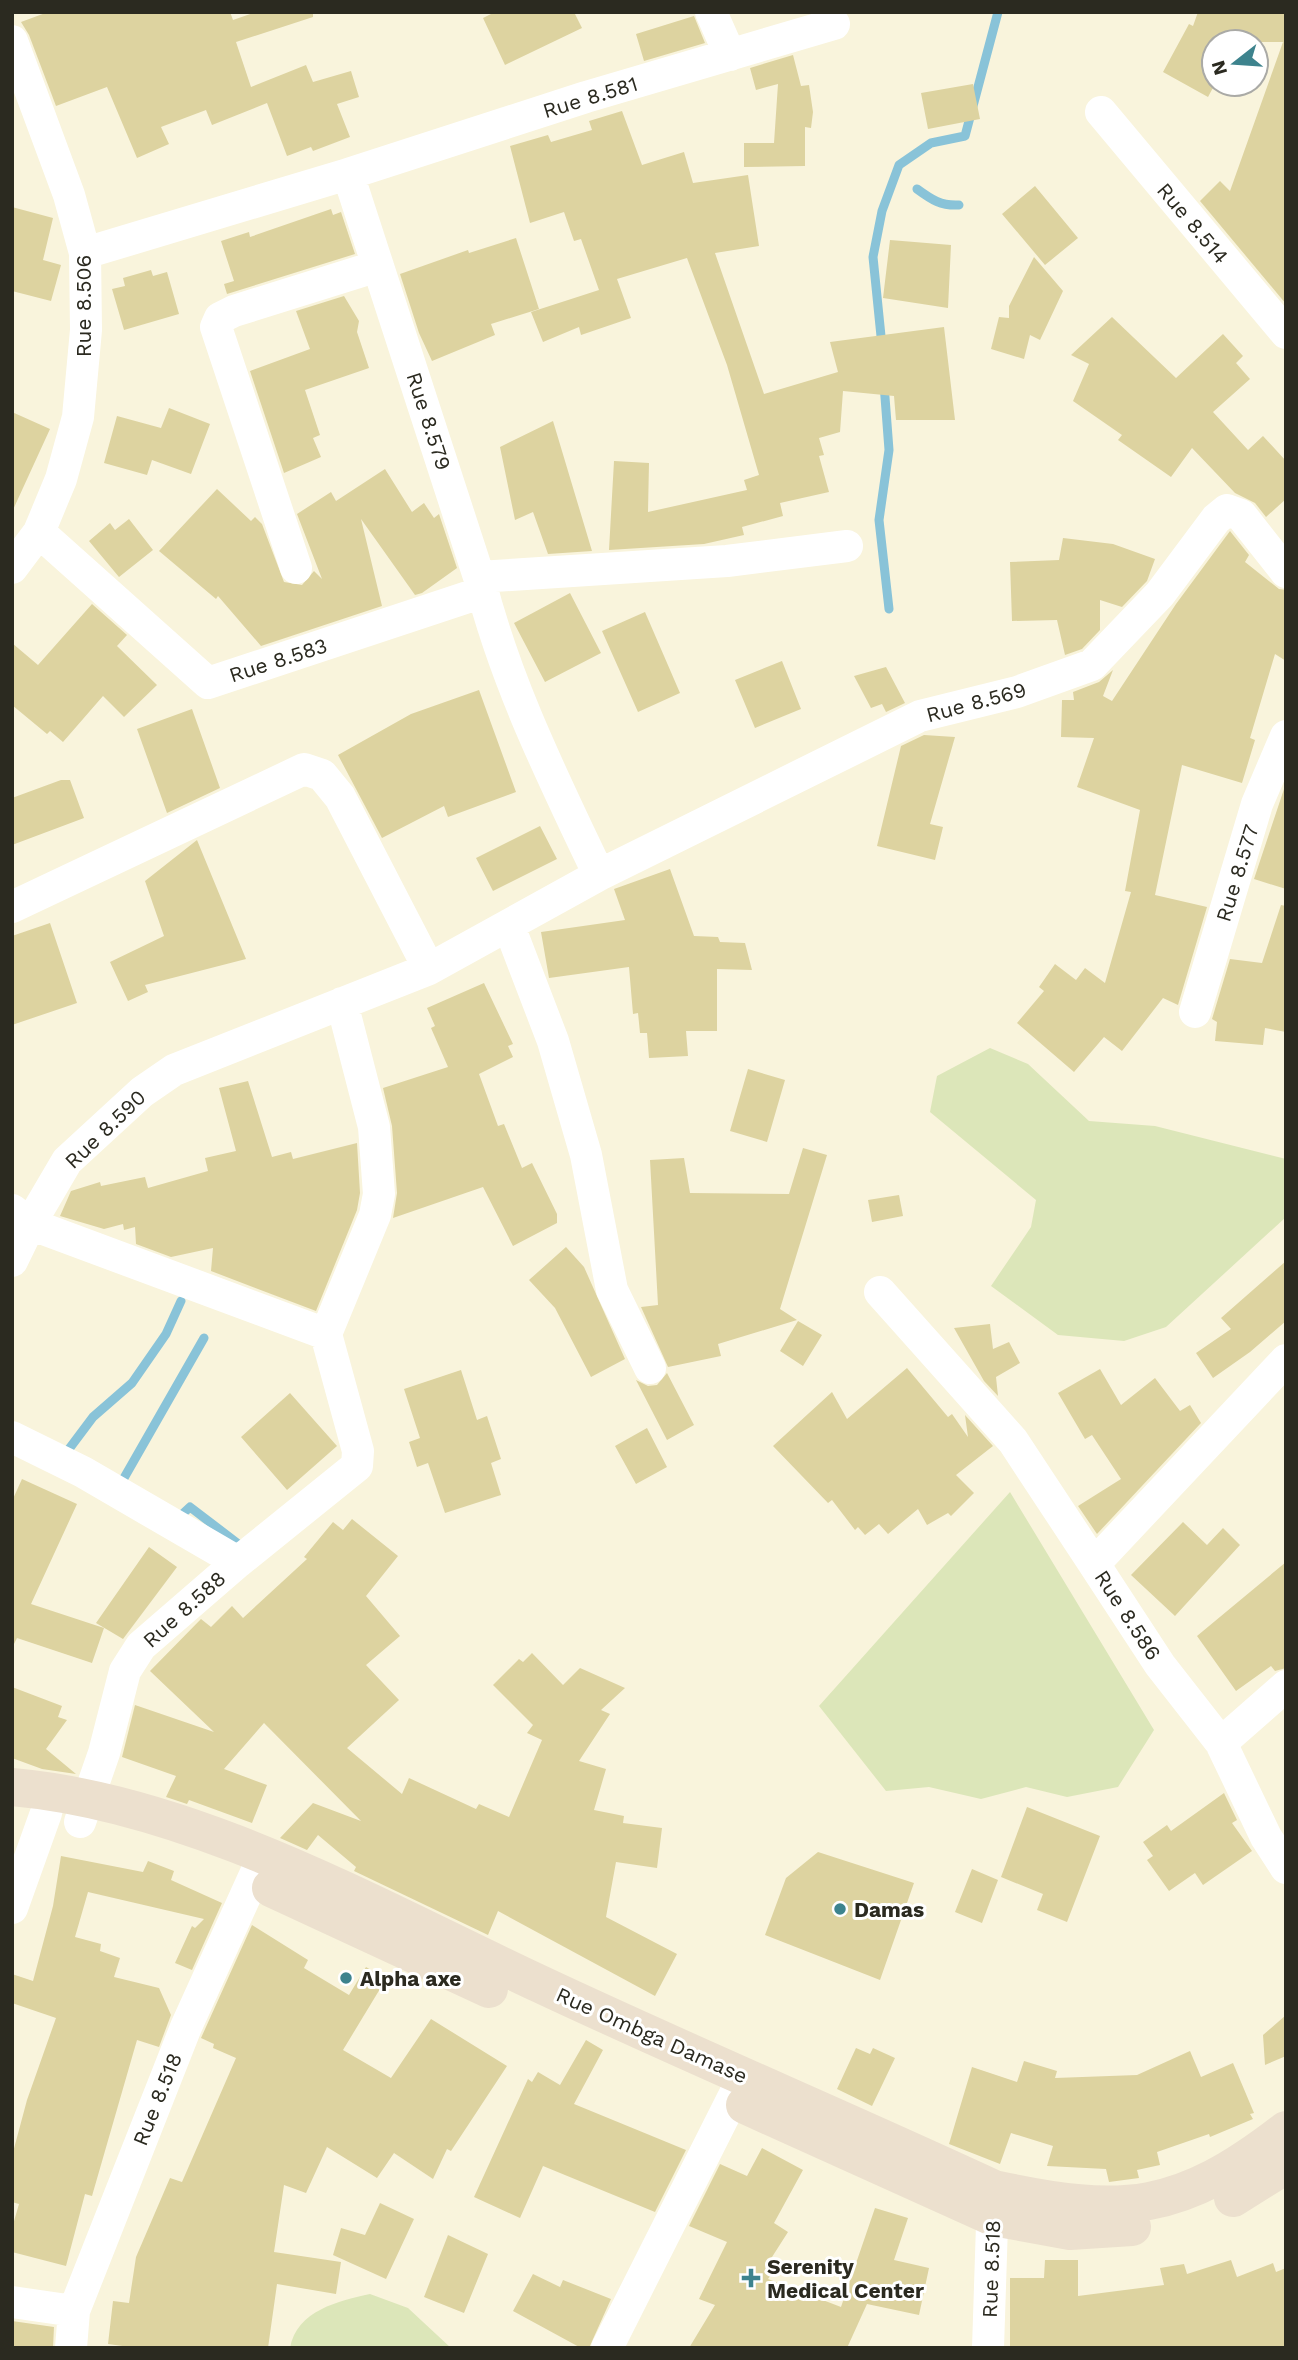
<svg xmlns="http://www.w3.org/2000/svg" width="1298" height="2360" font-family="'Work Sans',sans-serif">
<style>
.green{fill:#dce6b9}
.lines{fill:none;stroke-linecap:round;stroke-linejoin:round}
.stream{stroke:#89c3d8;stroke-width:9}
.building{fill:#ddd3a0}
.minor{stroke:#fff;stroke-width:32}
.secondary{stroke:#ece0ce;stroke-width:38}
.poi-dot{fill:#3d838d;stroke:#fff;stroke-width:2.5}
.labels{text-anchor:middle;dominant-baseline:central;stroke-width:6;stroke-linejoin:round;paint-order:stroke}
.street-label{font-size:21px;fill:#2b2a20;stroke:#fff}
.poi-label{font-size:21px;font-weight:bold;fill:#2b2a20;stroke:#fff;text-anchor:start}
</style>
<rect width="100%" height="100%" fill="#f9f4dc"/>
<path class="green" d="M 990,1048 L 1028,1064 L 1089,1121 L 1155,1126 L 1286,1159 L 1286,1217 L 1166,1327 L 1124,1341 L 1058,1335 L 991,1286 L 1031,1227 L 1036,1200 L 930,1112 L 937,1076 Z
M 1010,1492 L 1154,1730 L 1118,1787 L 1067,1797 L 1026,1787 L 981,1799 L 929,1787 L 886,1791 L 819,1706 Z
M 370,2294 L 408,2308 L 451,2348 L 290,2348 C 297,2310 339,2301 370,2294 Z"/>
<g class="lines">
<path class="stream" d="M 917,189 C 932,200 941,206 959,205
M 882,346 L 873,257 L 882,211 L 899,165 L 931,143 L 965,136 L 998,12
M 884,384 L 889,450 L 879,520 L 889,609
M 63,1457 L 93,1417 L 132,1383 L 166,1334 L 181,1301
M 120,1485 L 204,1338
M 177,1519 L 190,1507 L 245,1549"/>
</g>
<path class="building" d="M 48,12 L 230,12 L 233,20 L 256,12 L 313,12 L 313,17 L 236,42 L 251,87 L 306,65 L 313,82 L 351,71 L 359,97 L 337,104 L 350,137 L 313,151 L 311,147 L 287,156 L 267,103 L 212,125 L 206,110 L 161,127 L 169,144 L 137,158 L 107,87 L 56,106 L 29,35 L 21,22 Z
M 495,12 L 574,12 L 582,28 L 505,65 L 483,18 Z
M 1198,12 L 1286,12 L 1286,42 L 1214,42 L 1215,84 L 1208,97 L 1163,72 L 1189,24 L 1193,26 Z
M 694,16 L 705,43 L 644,61 L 636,34 Z
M 1283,42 L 1286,43 L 1286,304 L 1200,201 L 1220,181 L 1230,191 Z
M 793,55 L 801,86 L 809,85 L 813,112 L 811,128 L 805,127 L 805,166 L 744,167 L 744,143 L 774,143 L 778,84 L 756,90 L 750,68 Z
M 973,84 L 980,119 L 928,129 L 921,93 Z
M 622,111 L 642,165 L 684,152 L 693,183 L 748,175 L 759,246 L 715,253 L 764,394 L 838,372 L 830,342 L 944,327 L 955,420 L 896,420 L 894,396 L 843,391 L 840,432 L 819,438 L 824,455 L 819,456 L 829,492 L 780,503 L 783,516 L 742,527 L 744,535 L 704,544 L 609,550 L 614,461 L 649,463 L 648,512 L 747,490 L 744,480 L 759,475 L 727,365 L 687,258 L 617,279 L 631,318 L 581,335 L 579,327 L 543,342 L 531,312 L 599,290 L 581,239 L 574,241 L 564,212 L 530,223 L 510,146 L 548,135 L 551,142 L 592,130 L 589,121 Z
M 1035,186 L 1078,238 L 1045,265 L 1002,214 Z
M 12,207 L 53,218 L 43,260 L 61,265 L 51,301 L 12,291 Z
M 331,209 L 333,215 L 341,212 L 355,254 L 227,294 L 224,284 L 234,281 L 221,241 L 249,232 L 250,237 Z
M 516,238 L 539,309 L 491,324 L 495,335 L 432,361 L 419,333 L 400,274 L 468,250 L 469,253 Z
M 890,240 L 951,245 L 948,308 L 883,298 Z
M 1034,257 L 1063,291 L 1040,340 L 1030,335 L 1024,359 L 991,349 L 999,317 L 1009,318 L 1009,306 Z
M 151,270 L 153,276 L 167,272 L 179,314 L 124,330 L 112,289 L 125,286 L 123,278 Z
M 344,296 L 359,321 L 357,332 L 369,368 L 305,390 L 320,435 L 313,438 L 321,457 L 284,473 L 250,371 L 310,349 L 296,311 Z
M 1112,317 L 1176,378 L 1223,334 L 1243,356 L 1236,363 L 1250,379 L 1213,412 L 1248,450 L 1263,436 L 1286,461 L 1286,499 L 1266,517 L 1255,503 L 1235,493 L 1192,448 L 1171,477 L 1118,440 L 1122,435 L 1073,401 L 1089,364 L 1071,355 Z
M 169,408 L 210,424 L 191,474 L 152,460 L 147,475 L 104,463 L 117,416 L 161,428 Z
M 12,412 L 50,429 L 12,512 Z
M 553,421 L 592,551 L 548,554 L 533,512 L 515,520 L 500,447 Z
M 385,469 L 412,512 L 424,503 L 434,518 L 439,514 L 457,568 L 422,593 L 415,595 L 361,519 L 382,606 L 261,646 L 218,596 L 216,599 L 159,551 L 217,489 L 251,521 L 255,517 L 262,524 L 284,582 L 302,585 L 314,571 L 322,579 L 297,514 L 331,492 L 336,501 Z
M 129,519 L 153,550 L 119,577 L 89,541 L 110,523 L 115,530 Z
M 1230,531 L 1249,555 L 1245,562 L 1279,589 L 1286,590 L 1286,661 L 1275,654 L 1250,738 L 1255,740 L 1242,783 L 1182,765 L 1155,895 L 1207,907 L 1178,1005 L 1163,998 L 1122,1051 L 1104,1037 L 1074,1072 L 1017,1023 L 1044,991 L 1039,987 L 1055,964 L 1076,980 L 1085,968 L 1105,983 L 1131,892 L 1125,891 L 1140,810 L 1077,787 L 1094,738 L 1061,737 L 1062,700 L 1074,700 L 1073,692 L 1099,682 L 1113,670 L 1103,696 L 1112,701 L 1176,604 Z
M 1063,538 L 1113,544 L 1155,559 L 1147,581 L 1122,607 L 1100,600 L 1100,630 L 1082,649 L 1065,655 L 1057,620 L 1012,621 L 1010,562 L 1059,560 Z
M 570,593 L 601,653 L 545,682 L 514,623 Z
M 92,604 L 127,635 L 117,646 L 157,685 L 124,717 L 103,696 L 63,742 L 50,731 L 47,734 L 12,705 L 12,643 L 38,665 Z
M 645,612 L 680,693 L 638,712 L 602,631 Z
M 782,661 L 801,709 L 755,728 L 735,680 Z
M 886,667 L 905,703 L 886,712 L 882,704 L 871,708 L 854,676 Z
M 479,690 L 516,792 L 448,817 L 444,806 L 382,838 L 338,755 L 411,714 Z
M 192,709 L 220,788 L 167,813 L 137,729 Z
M 924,735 L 955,737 L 930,824 L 943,827 L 935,860 L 877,846 L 901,746 Z
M 61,780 L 70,780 L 84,818 L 12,845 L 12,798 Z
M 1286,783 L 1286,889 L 1254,879 Z
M 540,826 L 557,859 L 493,891 L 476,858 Z
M 197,840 L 246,959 L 145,985 L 148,992 L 128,1001 L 110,962 L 164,936 L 145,881 Z
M 670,869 L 694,936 L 718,937 L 720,942 L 745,943 L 752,970 L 717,969 L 717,1031 L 686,1031 L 688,1056 L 649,1058 L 647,1033 L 640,1033 L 638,1013 L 633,1014 L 629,967 L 549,978 L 541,932 L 625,920 L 614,889 Z
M 1281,905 L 1286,906 L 1286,1032 L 1265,1028 L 1263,1045 L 1215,1041 L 1217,1022 L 1212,1019 L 1230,959 L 1262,963 Z
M 50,923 L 77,1003 L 12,1025 L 12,936 Z
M 484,983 L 513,1044 L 508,1046 L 513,1057 L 479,1074 L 498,1126 L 504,1124 L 522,1168 L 532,1163 L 557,1214 L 557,1223 L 513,1246 L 483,1187 L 393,1218 L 397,1193 L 392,1126 L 383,1088 L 448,1067 L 431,1028 L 435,1026 L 427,1008 Z
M 748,1069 L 785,1080 L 767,1142 L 730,1131 Z
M 248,1081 L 272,1157 L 291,1152 L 293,1159 L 357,1143 L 360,1193 L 357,1210 L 316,1311 L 211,1271 L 213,1248 L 171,1257 L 136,1244 L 135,1227 L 124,1230 L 123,1224 L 104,1229 L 60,1216 L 71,1191 L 100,1182 L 101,1186 L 145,1177 L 148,1188 L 208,1171 L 205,1158 L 236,1151 L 219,1088 Z
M 803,1148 L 827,1155 L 780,1309 L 797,1320 L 718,1344 L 721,1356 L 668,1367 L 641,1307 L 658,1305 L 650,1160 L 684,1158 L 690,1193 L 789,1194 Z
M 899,1195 L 903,1216 L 872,1222 L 868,1200 Z
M 566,1247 L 584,1267 L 625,1359 L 591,1377 L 555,1308 L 529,1280 Z
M 1286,1261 L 1286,1321 L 1250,1352 L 1213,1378 L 1196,1353 L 1231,1329 L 1221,1318 Z
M 798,1321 L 822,1335 L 803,1366 L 780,1351 Z
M 990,1324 L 993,1349 L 1009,1342 L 1020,1363 L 996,1377 L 998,1396 L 984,1381 L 954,1328 Z
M 907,1368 L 948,1417 L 952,1414 L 968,1437 L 965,1415 L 993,1446 L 956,1475 L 974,1493 L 951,1516 L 948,1513 L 927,1525 L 918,1509 L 888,1534 L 879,1524 L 865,1535 L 858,1527 L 855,1530 L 832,1500 L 828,1503 L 773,1446 L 832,1392 L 847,1419 Z
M 1100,1369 L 1121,1405 L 1155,1378 L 1180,1411 L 1190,1405 L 1201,1423 L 1097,1534 L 1078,1506 L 1121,1479 L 1092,1435 L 1085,1439 L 1058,1393 Z
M 461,1370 L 477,1420 L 487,1416 L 501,1459 L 491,1463 L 501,1495 L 445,1513 L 428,1463 L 417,1467 L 409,1442 L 420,1438 L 404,1389 Z
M 667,1373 L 694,1425 L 667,1440 L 636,1380 L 648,1386 L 657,1385 Z
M 290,1393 L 337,1446 L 287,1490 L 241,1437 Z
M 647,1428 L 667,1467 L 636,1484 L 615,1446 Z
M 22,1479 L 77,1504 L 31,1604 L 104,1628 L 92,1663 L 17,1638 L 12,1648 L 12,1501 Z
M 352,1519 L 398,1556 L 366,1596 L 400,1636 L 366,1665 L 399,1700 L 347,1748 L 402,1794 L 409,1778 L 476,1809 L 479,1804 L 509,1817 L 542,1740 L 527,1733 L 533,1725 L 493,1685 L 519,1659 L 523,1662 L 532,1653 L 563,1685 L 580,1668 L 625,1688 L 601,1710 L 610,1714 L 579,1761 L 606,1769 L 594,1810 L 624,1816 L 623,1823 L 662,1828 L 657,1868 L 616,1862 L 606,1917 L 677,1954 L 655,1996 L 498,1911 L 488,1935 L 354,1871 L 356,1867 L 318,1835 L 307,1850 L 280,1838 L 313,1803 L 361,1821 L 264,1723 L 224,1769 L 267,1785 L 252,1823 L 189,1800 L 187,1804 L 166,1797 L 176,1776 L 122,1757 L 135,1705 L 214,1732 L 150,1671 L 201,1619 L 211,1627 L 232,1606 L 243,1618 L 307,1559 L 304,1557 L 333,1522 L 343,1530 Z
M 1183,1522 L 1207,1545 L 1223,1528 L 1240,1545 L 1175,1616 L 1131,1575 Z
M 149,1547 L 177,1567 L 123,1639 L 96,1623 Z
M 1286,1562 L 1286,1668 L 1275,1671 L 1271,1666 L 1236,1691 L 1197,1636 Z
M 12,1687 L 62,1706 L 58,1717 L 67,1720 L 46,1749 L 76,1774 L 42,1769 L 12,1758 Z
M 1224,1793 L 1237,1820 L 1232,1823 L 1252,1851 L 1203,1885 L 1195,1873 L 1169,1891 L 1147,1860 L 1153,1856 L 1143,1842 L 1167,1825 L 1171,1831 Z
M 1027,1807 L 1100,1836 L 1067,1922 L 1037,1910 L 1043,1894 L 1001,1877 Z
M 818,1852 L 914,1883 L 880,1980 L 765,1935 L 786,1878 Z
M 61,1856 L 143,1872 L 148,1861 L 174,1871 L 171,1880 L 222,1903 L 192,1970 L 175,1963 L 192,1926 L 195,1928 L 204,1919 L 88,1892 L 75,1937 L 101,1944 L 100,1951 L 120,1958 L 114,1977 L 159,1988 L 171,2015 L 159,2047 L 137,2040 L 92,2196 L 85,2194 L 66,2266 L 12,2252 L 12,2228 L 19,2204 L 12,2202 L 12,2156 L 27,2100 L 56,2018 L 12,2003 L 12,1974 L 33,1981 L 53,1906 Z
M 972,1869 L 998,1880 L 982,1923 L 955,1912 Z
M 252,1925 L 308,1960 L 304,1968 L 349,1995 L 366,1967 L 386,1979 L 343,2050 L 391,2078 L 431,2019 L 507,2066 L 451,2151 L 447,2149 L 433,2179 L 394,2153 L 377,2178 L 327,2147 L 306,2193 L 284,2185 L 274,2252 L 341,2262 L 336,2294 L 277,2284 L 268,2348 L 137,2348 L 108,2344 L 113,2301 L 129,2303 L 136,2257 L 170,2178 L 182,2182 L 236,2058 L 213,2048 L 214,2044 L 201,2038 Z
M 1286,2015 L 1286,2056 L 1265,2065 L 1263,2035 Z
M 586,2040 L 603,2050 L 574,2104 L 686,2150 L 655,2212 L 543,2166 L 520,2218 L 474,2197 L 528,2079 L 532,2082 L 538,2072 L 560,2085 Z
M 856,2048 L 870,2054 L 873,2048 L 895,2058 L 872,2106 L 837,2089 Z
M 1190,2051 L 1201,2077 L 1233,2063 L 1254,2113 L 1250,2114 L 1253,2119 L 1210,2137 L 1209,2134 L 1157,2152 L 1160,2165 L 1137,2170 L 1139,2178 L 1109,2182 L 1106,2169 L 1047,2166 L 1053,2146 L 1011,2133 L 1000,2164 L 949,2144 L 972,2067 L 1017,2082 L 1024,2061 L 1057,2071 L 1055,2078 L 1137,2075 Z
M 762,2148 L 803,2170 L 774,2223 L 788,2232 L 765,2268 L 772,2273 L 768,2279 L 841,2307 L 875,2208 L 908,2218 L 894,2260 L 929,2268 L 919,2315 L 867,2304 L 847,2348 L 689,2348 L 715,2305 L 699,2299 L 727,2242 L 689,2226 L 720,2164 L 747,2176 Z
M 380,2203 L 414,2219 L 386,2279 L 333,2255 L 341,2228 L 365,2235 Z
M 448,2235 L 488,2254 L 464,2313 L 424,2297 Z
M 1045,2260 L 1078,2260 L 1078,2296 L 1164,2285 L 1160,2268 L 1184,2264 L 1187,2274 L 1231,2260 L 1237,2277 L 1273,2263 L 1276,2272 L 1286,2268 L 1286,2348 L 1010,2348 L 1010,2278 L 1044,2278 Z
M 533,2274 L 560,2287 L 563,2280 L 611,2299 L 589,2348 L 581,2348 L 513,2311 Z
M 12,2321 L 54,2327 L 53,2348 L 12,2348 Z"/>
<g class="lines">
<path class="minor" d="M 711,12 L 730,55
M 12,41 L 69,195 L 85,253 L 86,330 L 78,417 L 61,479 L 39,532 L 12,568
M 1101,112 L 1286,333
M 348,174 L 586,97 L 834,24
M 85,253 L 348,174 L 479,577 L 727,561 L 847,546
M 39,532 L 208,683 L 483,592
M 296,568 L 216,327 L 220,318 L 234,311 L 378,266
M 479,577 C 505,682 553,778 599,875
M 12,907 L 304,769 L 322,775 L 340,797 L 429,969
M 509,926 L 553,1041 L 586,1155 L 612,1290 L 650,1368
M 1195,1012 L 1257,804 L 1286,736
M 12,1210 L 30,1224 L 12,1261
M 880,1292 L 1013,1441 L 1094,1564
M 326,1334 L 375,1215 L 379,1194 L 374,1127 L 342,1003
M 1286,1360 L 1094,1564 L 1160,1665 L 1221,1743 L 1266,1837 L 1286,1868
M 12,1437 L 83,1472 L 238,1562 L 141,1646 L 125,1671 L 104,1753 L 80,1822
M 238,1562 L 357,1466 L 358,1451 L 326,1334 L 30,1224 L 67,1161 L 142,1092 L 174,1070 L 429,969 L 599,875 L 920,716 L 1017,692 L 1092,665 L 1160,594 L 1216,519 L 1227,510 L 1241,515 L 1286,572
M 1221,1743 L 1286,1686
M 12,1908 L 46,1813 L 51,1791
M 12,2302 L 74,2311
M 71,2348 L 74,2311 L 186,2027 L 263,1857
M 607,2348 L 744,2076
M 988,2348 L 993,2194"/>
<path class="secondary" d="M 12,1787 C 194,1803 377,1908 540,1984 C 691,2055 843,2119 994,2189 C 1124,2217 1179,2213 1286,2130
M 271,1888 L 489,1989
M 745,2105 L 993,2217 L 1070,2231 L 1132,2227
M 1233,2198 L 1286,2165"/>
</g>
<g class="poi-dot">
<circle cx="840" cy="1909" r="7"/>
<circle cx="346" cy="1978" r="7"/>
<path d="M747.5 2267.5h7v7h7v7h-7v7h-7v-7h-7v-7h7z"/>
</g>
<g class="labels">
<g class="street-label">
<text transform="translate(590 97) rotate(-17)">Rue 8.581</text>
<text transform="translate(1193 223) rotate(50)">Rue 8.514</text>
<text transform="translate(83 306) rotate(-90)">Rue 8.506</text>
<text transform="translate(429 421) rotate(72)">Rue 8.579</text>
<text transform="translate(278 660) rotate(-18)">Rue 8.583</text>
<text transform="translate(976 702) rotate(-15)">Rue 8.569</text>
<text transform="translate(1237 873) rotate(-73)">Rue 8.577</text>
<text transform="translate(105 1129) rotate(-44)">Rue 8.590</text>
<text transform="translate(184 1609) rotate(-42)">Rue 8.588</text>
<text transform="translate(1128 1615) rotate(57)">Rue 8.586</text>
<text transform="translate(652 2035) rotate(24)">Rue Ombga Damase</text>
<text transform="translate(157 2099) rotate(-68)">Rue 8.518</text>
<text transform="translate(991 2269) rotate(-88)">Rue 8.518</text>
</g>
<g class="poi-label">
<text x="854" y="1909">Damas</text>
<text x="360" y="1978">Alpha axe</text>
<text x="767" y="2266">Serenity<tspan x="767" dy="24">Medical Center</tspan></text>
</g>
</g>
<rect width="1298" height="2360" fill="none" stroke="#2b2a20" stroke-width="28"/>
<g transform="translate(1235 63) rotate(253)"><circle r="33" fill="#ffffff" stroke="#aaaaa6" stroke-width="2"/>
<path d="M0-5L12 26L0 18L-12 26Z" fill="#3d838d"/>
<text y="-10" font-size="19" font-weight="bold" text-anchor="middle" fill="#2b2a20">N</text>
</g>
</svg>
